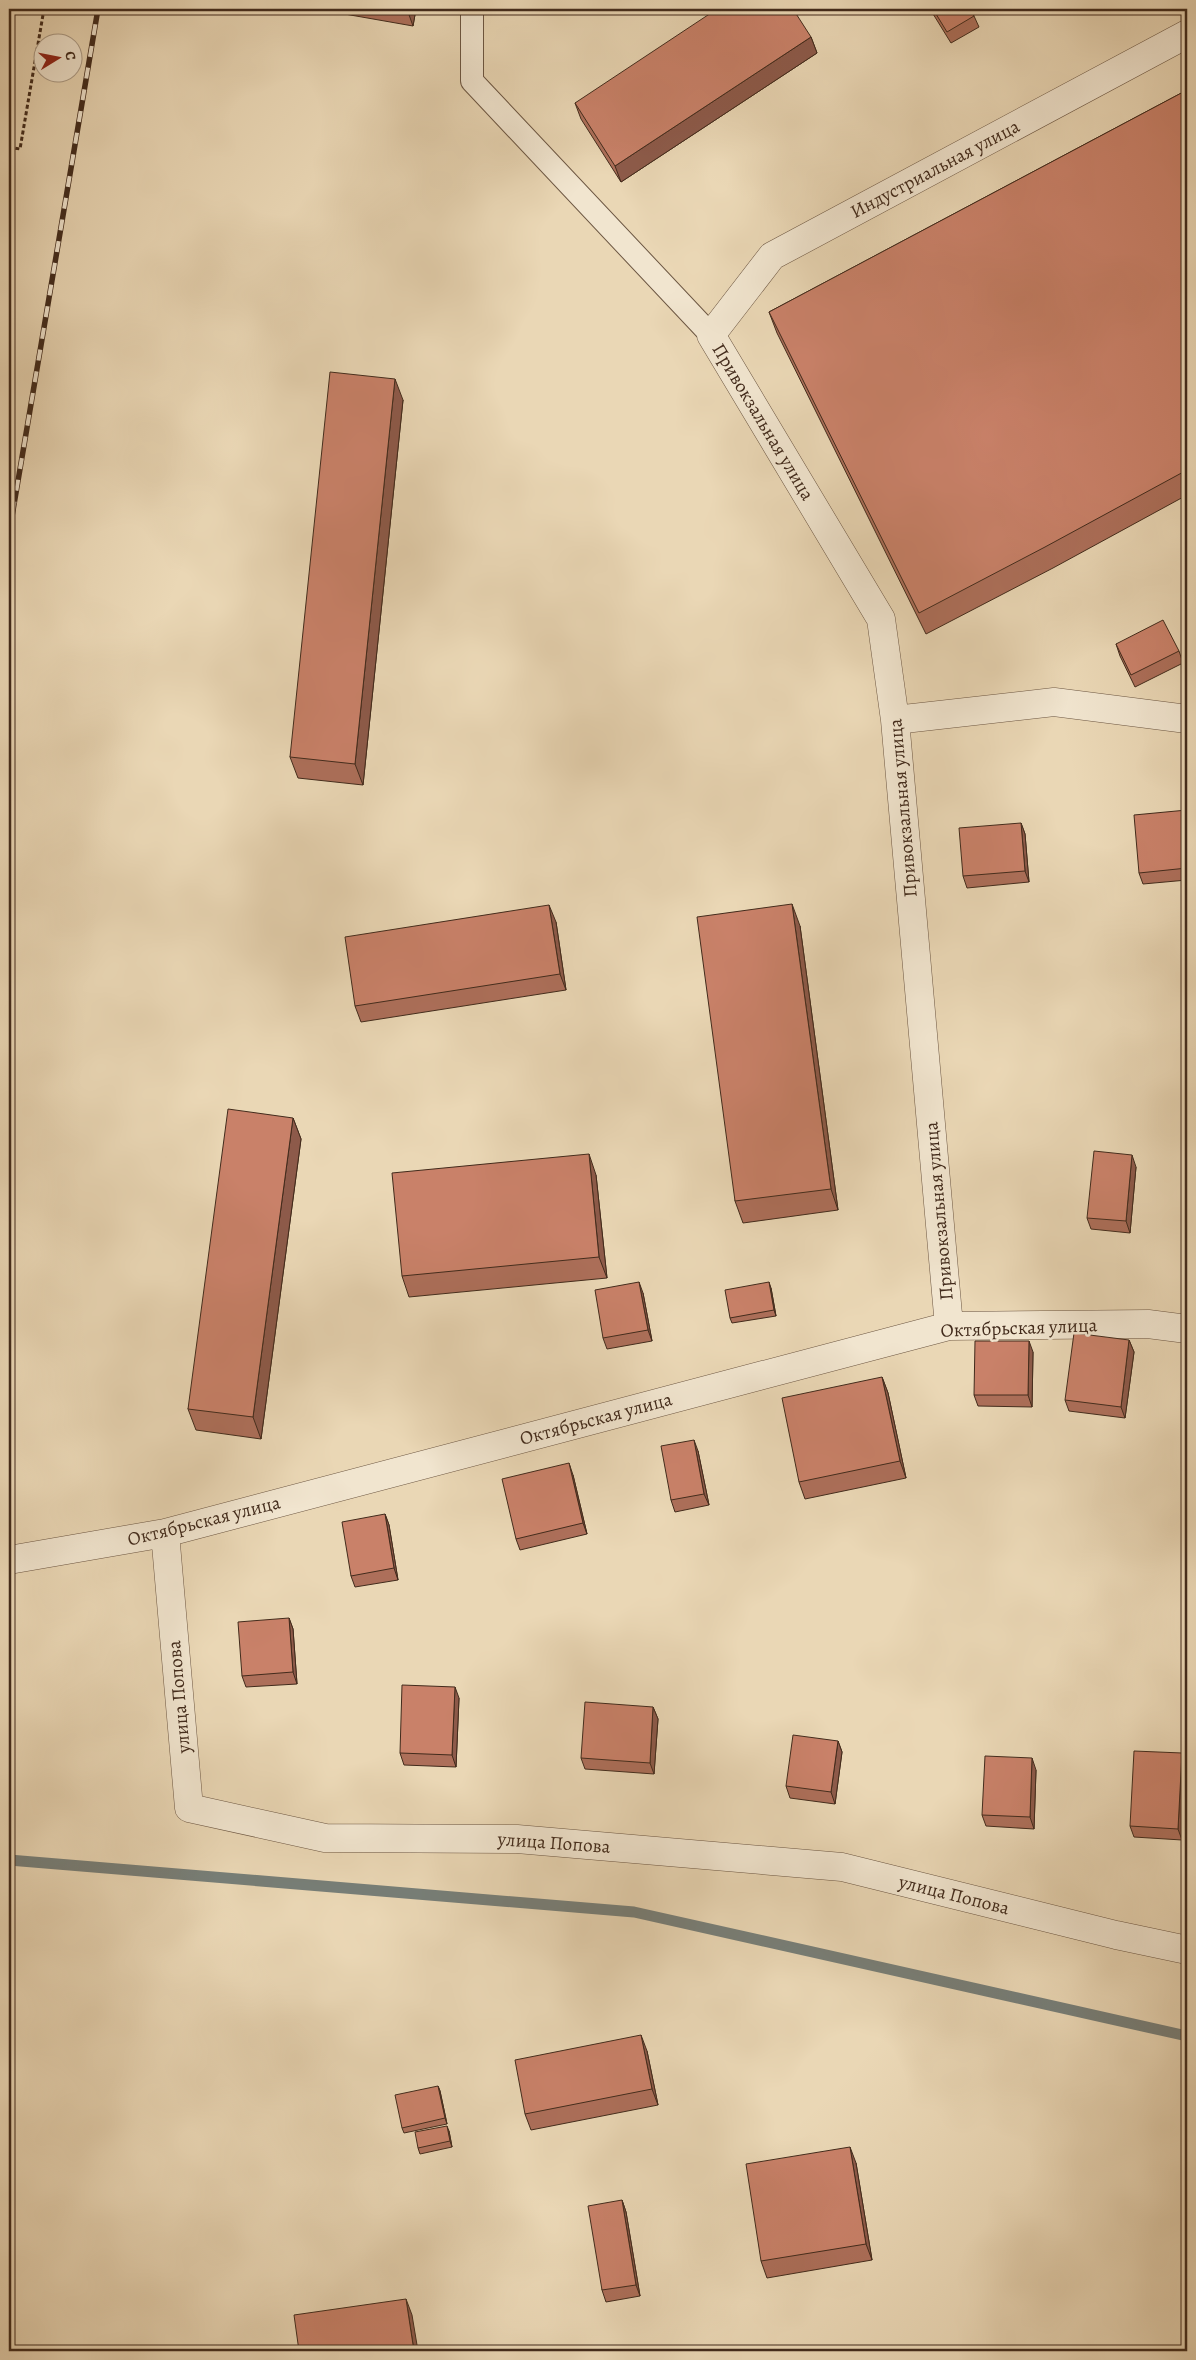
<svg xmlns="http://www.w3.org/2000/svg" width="1196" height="2360" font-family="Alegreya,serif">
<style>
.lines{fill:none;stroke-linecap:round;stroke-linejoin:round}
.stream{stroke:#777f79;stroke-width:11}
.service-casing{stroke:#6c5642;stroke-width:24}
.minor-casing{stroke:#6c5642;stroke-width:29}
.path{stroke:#422b1c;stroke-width:3;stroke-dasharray:4 2.5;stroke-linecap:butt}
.service{stroke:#f1e5cf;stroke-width:22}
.minor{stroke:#f1e5cf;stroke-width:28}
.rail-casing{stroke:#422b1c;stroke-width:5.5}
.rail{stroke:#f1e5cf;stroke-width:4;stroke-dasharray:11;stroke-linecap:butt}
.wall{fill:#ad6f5a;stroke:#422b1c}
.shaded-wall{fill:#8d5a4a;stroke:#422b1c}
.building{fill:#c98169;stroke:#422b1c}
.labels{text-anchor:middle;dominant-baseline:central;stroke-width:5;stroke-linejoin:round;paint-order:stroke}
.street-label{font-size:19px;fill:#422b1c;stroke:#f1e5cf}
</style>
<rect width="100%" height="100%" fill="#ead7b5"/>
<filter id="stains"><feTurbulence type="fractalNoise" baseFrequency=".004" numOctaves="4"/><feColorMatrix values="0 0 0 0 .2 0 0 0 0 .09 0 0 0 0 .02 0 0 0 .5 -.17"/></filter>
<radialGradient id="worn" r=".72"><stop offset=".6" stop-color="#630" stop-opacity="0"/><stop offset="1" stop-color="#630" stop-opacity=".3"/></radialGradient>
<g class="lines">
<path class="stream" d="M 9,1860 L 634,1912 L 1187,2036"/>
<defs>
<path id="service" d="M 472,9 L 472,81 L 711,335"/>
<path id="minor" d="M 895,720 L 1054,702 L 1187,719
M 949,1326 L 895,720 L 881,619 L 711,335 L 772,256 L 1187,34
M 165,1533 L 189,1808 L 325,1838 L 517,1839 L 842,1867 L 1116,1935 L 1187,1950
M 9,1560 L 165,1533 L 949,1326 L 1148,1324 L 1187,1329"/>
</defs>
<use href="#service" class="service-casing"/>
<use href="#minor" class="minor-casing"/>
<path class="path" d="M 9,147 L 20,149 L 44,9"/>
<use href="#service" class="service"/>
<use href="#minor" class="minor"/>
<defs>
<path id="rail" d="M 9,534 L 98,9"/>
</defs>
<use href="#rail" class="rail-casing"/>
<use href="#rail" class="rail"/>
</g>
<path class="wall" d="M 337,9 L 416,9 L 413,26 L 339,13 Z
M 930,9 L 970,9 L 974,16 L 979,27 L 951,43 Z
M 1082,9 L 1089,9 L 1083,12 Z
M 811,37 L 817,53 L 621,182 L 581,119 L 575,103 Z
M 1187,90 L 1187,495 L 1053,568 L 926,634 L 777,333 L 769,312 Z
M 403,400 L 363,785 L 298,778 L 290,757 Z
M 1116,644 L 1179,651 L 1183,663 L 1135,687 L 1120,656 Z
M 1187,810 L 1187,880 L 1143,884 L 1139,873 Z
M 1021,823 L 1025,834 L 1029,882 L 967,888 L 963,876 Z
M 556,922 L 566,990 L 361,1022 L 355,1006 Z
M 800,926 L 838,1210 L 743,1223 L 735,1201 Z
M 293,1118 L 301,1139 L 261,1439 L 196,1430 L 188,1409 Z
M 1136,1167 L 1130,1233 L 1091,1229 L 1087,1218 Z
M 596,1175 L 607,1278 L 409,1297 L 402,1276 Z
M 771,1288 L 776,1316 L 732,1323 L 730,1318 Z
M 643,1293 L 652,1341 L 607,1349 L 603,1338 Z
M 1129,1340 L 1134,1352 L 1125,1418 L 1069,1411 L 1065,1400 Z
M 1033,1352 L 1032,1407 L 978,1406 L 974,1395 Z
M 882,1377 L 888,1393 L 906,1478 L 805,1499 L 799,1482 Z
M 698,1451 L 709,1505 L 675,1512 L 671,1500 Z
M 573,1475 L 587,1534 L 520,1550 L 516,1539 Z
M 385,1514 L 389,1525 L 398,1580 L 355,1587 L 351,1576 Z
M 289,1618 L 293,1629 L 297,1684 L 246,1687 L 242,1676 Z
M 459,1698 L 456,1767 L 404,1765 L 400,1753 Z
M 653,1707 L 658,1719 L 654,1774 L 585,1769 L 581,1758 Z
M 838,1741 L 842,1752 L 835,1804 L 790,1798 L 786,1786 Z
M 1187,1765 L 1182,1840 L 1134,1837 L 1130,1826 Z
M 1036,1770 L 1034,1829 L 986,1826 L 982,1815 Z
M 647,2051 L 658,2105 L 531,2130 L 525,2114 Z
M 438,2086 L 440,2091 L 447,2124 L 404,2133 L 402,2128 Z
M 449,2131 L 452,2147 L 420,2154 L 418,2148 Z
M 856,2163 L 872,2260 L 767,2278 L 761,2261 Z
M 622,2200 L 626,2212 L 640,2296 L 606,2302 L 602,2290 Z"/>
<path class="shaded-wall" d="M 407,9 L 416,9 L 413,26 Z
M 811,37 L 817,53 L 621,182 L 615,166 Z
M 395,379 L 403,400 L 363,785 L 355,764 Z
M 1021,823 L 1025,834 L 1029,882 L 1025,871 Z
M 792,904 L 800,926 L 838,1210 L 831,1189 Z
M 549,905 L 556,922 L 566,990 L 560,974 Z
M 293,1118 L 301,1139 L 261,1439 L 253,1417 Z
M 589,1154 L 596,1175 L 607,1278 L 599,1257 Z
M 1132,1155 L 1136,1167 L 1130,1233 L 1126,1221 Z
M 639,1282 L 643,1293 L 652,1341 L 648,1330 Z
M 769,1282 L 771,1288 L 776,1316 L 774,1310 Z
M 1129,1340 L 1134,1352 L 1125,1418 L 1121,1407 Z
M 1029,1341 L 1033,1352 L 1032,1407 L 1028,1395 Z
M 882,1377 L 888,1393 L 906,1478 L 900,1461 Z
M 694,1440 L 698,1451 L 709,1505 L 704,1494 Z
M 569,1463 L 573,1475 L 587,1534 L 583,1523 Z
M 385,1514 L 389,1525 L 398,1580 L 394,1568 Z
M 289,1618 L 293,1629 L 297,1684 L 293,1672 Z
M 455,1687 L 459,1698 L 456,1767 L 452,1755 Z
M 653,1707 L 658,1719 L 654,1774 L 650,1763 Z
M 838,1741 L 842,1752 L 835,1804 L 831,1792 Z
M 1182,1753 L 1187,1765 L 1182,1840 L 1178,1829 Z
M 1032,1758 L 1036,1770 L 1034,1829 L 1030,1817 Z
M 641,2035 L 647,2051 L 658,2105 L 652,2089 Z
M 438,2086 L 440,2091 L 447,2124 L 445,2118 Z
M 447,2126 L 449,2131 L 452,2147 L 450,2141 Z
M 850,2147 L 856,2163 L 872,2260 L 866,2244 Z
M 622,2200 L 626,2212 L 640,2296 L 636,2285 Z
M 406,2299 L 412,2315 L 418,2351 L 414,2351 Z"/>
<path class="building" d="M 717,9 L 793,9 L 811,37 L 615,166 L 575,103 Z
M 933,9 L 970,9 L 974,16 L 947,32 Z
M 1187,90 L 1187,470 L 1045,547 L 919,613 L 769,312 Z
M 330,372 L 395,379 L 355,764 L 290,757 Z
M 1163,620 L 1179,651 L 1131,675 L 1116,644 Z
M 1187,810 L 1187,868 L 1139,873 L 1134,815 Z
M 1021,823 L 1025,871 L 963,876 L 959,828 Z
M 792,904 L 831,1189 L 735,1201 L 697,917 Z
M 549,905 L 560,974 L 355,1006 L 345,937 Z
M 228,1109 L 293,1118 L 253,1417 L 188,1409 Z
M 1094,1151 L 1132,1155 L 1126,1221 L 1087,1218 Z
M 589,1154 L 599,1257 L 402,1276 L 392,1173 Z
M 639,1282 L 648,1330 L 603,1338 L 595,1290 Z
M 769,1282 L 774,1310 L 730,1318 L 725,1290 Z
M 1074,1333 L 1129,1340 L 1121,1407 L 1065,1400 Z
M 975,1341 L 1029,1341 L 1028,1395 L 974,1395 Z
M 882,1377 L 900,1461 L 799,1482 L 782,1398 Z
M 694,1440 L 704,1494 L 671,1500 L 661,1446 Z
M 569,1463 L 583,1523 L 516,1539 L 502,1479 Z
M 385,1514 L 394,1568 L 351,1576 L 342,1522 Z
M 289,1618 L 293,1672 L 242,1676 L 238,1622 Z
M 402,1685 L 455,1687 L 452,1755 L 400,1753 Z
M 585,1702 L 653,1707 L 650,1763 L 581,1758 Z
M 793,1735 L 838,1741 L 831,1792 L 786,1786 Z
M 1134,1751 L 1182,1753 L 1178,1829 L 1130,1826 Z
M 985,1756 L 1032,1758 L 1030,1817 L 982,1815 Z
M 641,2035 L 652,2089 L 525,2114 L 515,2060 Z
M 438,2086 L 445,2118 L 402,2128 L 395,2095 Z
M 447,2126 L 450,2141 L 418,2148 L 415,2132 Z
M 850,2147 L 866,2244 L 761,2261 L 746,2164 Z
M 622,2200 L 636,2285 L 602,2290 L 588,2206 Z
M 406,2299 L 414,2351 L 299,2351 L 294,2315 Z"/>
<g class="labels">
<g class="street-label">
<text transform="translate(935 169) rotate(-28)">Индустриальная улица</text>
<text transform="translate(763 422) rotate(59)">Привокзальная улица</text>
<text transform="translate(903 808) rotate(-95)">Привокзальная улица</text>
<text transform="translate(939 1211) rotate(-95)">Привокзальная улица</text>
<text transform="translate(1019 1328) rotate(-2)">Октябрьская улица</text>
<text transform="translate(596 1419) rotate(-15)">Октябрьская улица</text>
<text transform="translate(204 1521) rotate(-14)">Октябрьская улица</text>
<text transform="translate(179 1697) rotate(-95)">улица Попова</text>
<text transform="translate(554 1843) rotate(4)">улица Попова</text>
<text transform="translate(954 1895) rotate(14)">улица Попова</text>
</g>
</g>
<rect width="1196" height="2360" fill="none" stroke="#ead7b5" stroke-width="30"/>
<rect x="10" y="10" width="1176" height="2340" fill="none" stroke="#422b1c" stroke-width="2.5"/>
<rect x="15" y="15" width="1166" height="2330" fill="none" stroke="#422b1c"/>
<g transform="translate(58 58) rotate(80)"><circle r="24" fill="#f1e5cf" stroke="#ab9b87"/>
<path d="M0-4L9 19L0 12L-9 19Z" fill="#8f2418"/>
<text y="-8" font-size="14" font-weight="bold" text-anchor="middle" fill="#422b1c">С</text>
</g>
<rect width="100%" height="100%" filter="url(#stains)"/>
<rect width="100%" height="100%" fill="url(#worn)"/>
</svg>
